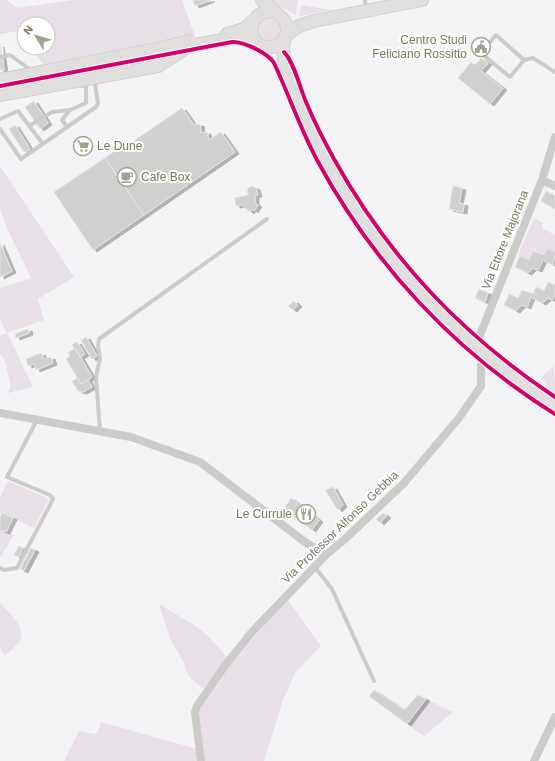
<svg xmlns="http://www.w3.org/2000/svg" width="555" height="761" font-family="Arial,sans-serif">
<style>
.green{fill:#e7e1e7}
.building{fill:#d0d0ce;stroke:#e4e3e4;filter:url(#shadow)}
.lines{fill:none;stroke-linecap:round;stroke-linejoin:round}
.secondary-casing{stroke:#d0d1cf;stroke-width:14}
.path{stroke:#c8c8c6;stroke-width:1.5;stroke-dasharray:2 2;stroke-linecap:butt}
.lane{stroke:#cbcbc9;stroke-width:4}
.street{stroke:#cbcbc9;stroke-width:8}
.secondary{stroke:#e0dfde;stroke-width:12}
.cycleway-casing{stroke:#fff;stroke-width:6}
.cycleway{stroke:#d6006c;stroke-width:4}
.labels{text-anchor:middle;dominant-baseline:central;stroke-width:4;stroke-linejoin:round;paint-order:stroke}
.poi-label{font-size:12px;fill:#76775e;stroke:#fff;text-anchor:end}
.street-label{font-size:12px;fill:#76775e;stroke:#fff}
</style>
<defs>
<filter id="shadow"><feDropShadow dx="4" dy="2" stdDeviation="0" flood-color="#0004"/></filter>
</defs>
<rect width="100%" height="100%" fill="#f4f3f5"/>
<path class="green" d="M 0,0 L 7,0 L 17,8 L 73,0 L 182,0 L 195,36 L 43,64 L 34,52 L 29,52 L 29,48 L 48,48 L 48,24 L 24,24 L 24,30 L 0,34 Z
M 268,0 L 298,0 L 296,15 Z
M 301,5 L 332,10 L 299,16 Z
M257 29a12 12 0 1 1 24 0a12 12 0 1 1-24 0Z
M 0,166 L 74,277 L 38,299 L 44,320 L 7,333 L 33,387 L 8,393 L 11,385 L 4,358 L 0,354 L 0,335 L 6,333 L 0,319 L 0,288 L 31,278 L 7,228 L 0,208 Z
M 534,218 L 543,223 L 542,228 L 555,235 L 555,252 L 547,249 L 544,255 L 533,251 L 529,260 L 518,255 Z
M 554,366 L 555,393 L 550,390 L 541,377 Z
M 8,481 L 49,499 L 34,528 L 0,513 L 0,497 Z
M 0,530 L 14,535 L 1,556 L 0,556 Z
M 287,599 L 321,646 L 295,673 L 283,700 L 264,761 L 204,761 L 199,710 L 223,673 Z
M 0,603 C 7,611 27,628 20,640 C 17,646 9,652 4,656 L 0,647 Z
M 159,604 L 194,625 L 208,636 L 227,657 L 204,689 L 189,677 L 183,661 L 171,641 Z
M 426,699 L 453,712 L 424,736 L 407,724 Z
M 101,722 L 197,749 L 198,761 L 64,761 L 79,731 L 97,734 Z"/>
<path class="building" d="M 193,0 L 211,0 L 195,6 Z
M 0,45 L 4,70 L 0,70 Z
M 481,58 L 488,63 L 481,71 L 503,88 L 490,104 L 458,78 L 471,62 L 475,66 Z
M 34,101 L 48,123 L 40,129 L 25,107 Z
M 182,108 L 194,125 L 200,124 L 201,133 L 207,132 L 209,140 L 221,132 L 235,152 L 144,215 L 105,158 L 123,145 L 125,147 Z
M 15,125 L 30,149 L 24,152 L 9,129 Z
M 105,158 L 144,215 L 93,250 L 54,192 Z
M 251,186 L 256,188 L 258,195 L 255,195 L 255,203 L 258,205 L 254,211 L 252,209 L 250,212 L 242,205 L 236,206 L 235,198 L 248,195 L 247,190 Z
M 453,186 L 462,188 L 459,203 L 464,204 L 463,212 L 449,209 Z
M 546,191 L 555,196 L 555,209 L 541,201 Z
M 0,243 L 12,271 L 0,277 Z
M 547,249 L 555,252 L 553,265 L 543,260 L 538,270 L 533,268 L 528,273 L 515,267 L 520,256 L 529,260 L 533,251 L 544,255 Z
M 548,282 L 555,285 L 555,295 L 552,300 L 548,298 L 542,303 L 531,297 L 527,307 L 522,305 L 516,311 L 504,305 L 509,294 L 518,298 L 522,290 L 533,294 L 536,287 L 544,291 Z
M 479,289 L 488,293 L 485,302 L 475,298 Z
M 294,301 L 298,305 L 293,310 L 288,306 Z
M 28,329 L 29,333 L 16,338 L 15,334 Z
M 86,337 L 97,356 L 92,359 L 81,340 Z
M 77,342 L 85,354 L 80,357 L 72,345 Z
M 75,348 L 92,377 L 81,384 L 66,359 L 70,356 L 68,353 Z
M 41,353 L 44,359 L 51,357 L 53,363 L 36,370 L 34,364 L 28,366 L 26,359 Z
M 78,378 L 81,384 L 88,380 L 92,387 L 83,392 L 78,391 L 72,381 Z
M 333,487 L 343,505 L 338,510 L 325,490 Z
M 291,498 L 319,520 L 312,530 L 284,509 Z
M 2,513 L 13,518 L 6,532 L 0,530 L 0,517 Z
M 383,513 L 387,516 L 380,523 L 376,519 Z
M 19,546 L 23,548 L 19,557 L 14,555 Z
M 31,548 L 35,550 L 24,571 L 20,569 Z
M 374,690 L 404,710 L 418,695 L 426,699 L 407,724 L 369,696 Z"/>
<g class="lines">
<defs>
<path id="secondary" d="M 262,0 C 272,11 298,23 283,41 C 279,45 272,48 266,47 C 243,43 248,9 274,11
M 227,34 L 244,29 L 252,22
M 286,35 L 299,26 L 314,21 L 422,0
M 285,37 C 278,65 295,98 307,123 C 361,238 446,338 555,406
M 0,80 L 157,49 L 189,41
M 0,95 L 158,66 L 189,46 L 235,38 L 256,42"/>
</defs>
<use href="#secondary" class="secondary-casing"/>
<path class="path" d="M 109,145 L 114,151"/>
<path class="lane" d="M 365,0 L 366,10
M 496,35 L 524,60 L 510,77 L 481,53 Z
M 0,57 L 10,55 L 32,71
M 524,60 L 533,58 L 555,72
M 0,119 L 18,111 L 43,144
M 29,126 L 52,112 L 70,110 L 86,103 L 86,87 L 80,85
M 67,127 L 62,120 L 70,110
M 0,129 L 21,159 L 96,107 L 98,103 L 95,84 L 99,81
M 100,431 L 96,377 L 100,358 L 98,346 L 99,339 L 267,219
M 315,567 L 332,589 L 374,681
M 0,568 L 4,570 L 17,568 L 53,499 L 50,495 L 7,477 L 37,420"/>
<path class="street" d="M 542,180 L 555,186
M 0,413 L 131,437 L 200,462 L 305,542 L 326,555
M 201,761 L 195,712 L 197,706 L 224,667 L 251,633 L 326,555 L 345,539 L 404,483 L 459,418 L 481,386 L 481,362 L 478,340 L 542,180 L 555,137
M 534,761 L 555,717"/>
<use href="#secondary" class="secondary"/>
<defs>
<path id="cycleway" d="M 284,52 C 294,62 300,88 306,102 C 314,121 324,141 334,159 C 389,258 461,334 555,397
M 0,86 L 232,42 C 243,41 268,53 274,63 C 289,95 300,128 317,160 C 373,264 455,352 555,414"/>
</defs>
<use href="#cycleway" class="cycleway-casing"/>
<use href="#cycleway" class="cycleway"/>
</g>
<defs>
<symbol id="civic-ring" viewBox="-11 -11 22 22"><circle r="9.5" fill="#fff" stroke="#a2a293" stroke-width="1.5"/><path d="M-.6-6.5H3V-4.5H.6V-3L4-1V1h2V6H-6V1h2V-1L-.6-3ZM-1.2 2.5V6h2.4V2.5Z" fill="#a2a293"/></symbol>
<symbol id="supermarket-ring" viewBox="-11 -11 22 22"><circle r="9.5" fill="#fff" stroke="#a2a293" stroke-width="1.5"/><path d="M-6-5.5h2.5l.6 2H6L4.5 2H-2.5L-4.4-4H-6ZM-1.5 3.2a1.3 1.3 0 1 0 .1 0ZM3 3.2a1.3 1.3 0 1 0 .1 0Z" fill="#a2a293"/></symbol>
<symbol id="cafe-ring" viewBox="-11 -11 22 22"><circle r="9.5" fill="#fff" stroke="#a2a293" stroke-width="1.5"/><path d="M-5.5-4.5H6V0H3Q3 3.5 0 3.5H-2.5Q-5.5 3.5-5.5 0ZM3-3.2v2h1.7v-2ZM-6 4.5H4V6H-6Z" fill="#a2a293"/></symbol>
<symbol id="restaurant-ring" viewBox="-11 -11 22 22"><circle r="9.5" fill="#fff" stroke="#a2a293" stroke-width="1.5"/><path d="M-5-6h1v4h1v-4h1v4h1v-4h1v5L-1.5 .5V6h-2V.5L-5-1ZM5-6V6H3V1.5H1.5Q1.5-4 5-6Z" fill="#a2a293"/></symbol>
</defs>
<g fill-rule="evenodd">
<use href="#civic-ring" x="470" y="36" width="22" height="22"/>
<use href="#supermarket-ring" x="72" y="135" width="22" height="22"/>
<use href="#cafe-ring" x="116" y="166" width="22" height="22"/>
<use href="#restaurant-ring" x="295" y="503" width="22" height="22"/>
</g>
<g class="labels">
<g class="poi-label">
<text x="467" y="40">Centro Studi<tspan x="467" dy="14">Feliciano Rossitto</tspan></text>
<text x="97" y="146" text-anchor="start">Le Dune</text>
<text x="141" y="177" text-anchor="start">Cafe Box</text>
<text x="292" y="514">Le Currule</text>
</g>
<g class="street-label">
<text transform="translate(505 240) rotate(-68)">Via Ettore Majorana</text>
<text transform="translate(340 527) rotate(-44)">Via Professor Alfonso Gebbia</text>
</g>
</g>
<g transform="translate(36 36) rotate(308)"><circle r="19" fill="#ffffff" stroke="#c8c9bf"/>
<path d="M0-3L7 15L0 10L-7 15Z" fill="#a2a293"/>
<text y="-6" font-size="11" font-weight="bold" text-anchor="middle" fill="#76775e">N</text>
</g>
</svg>
